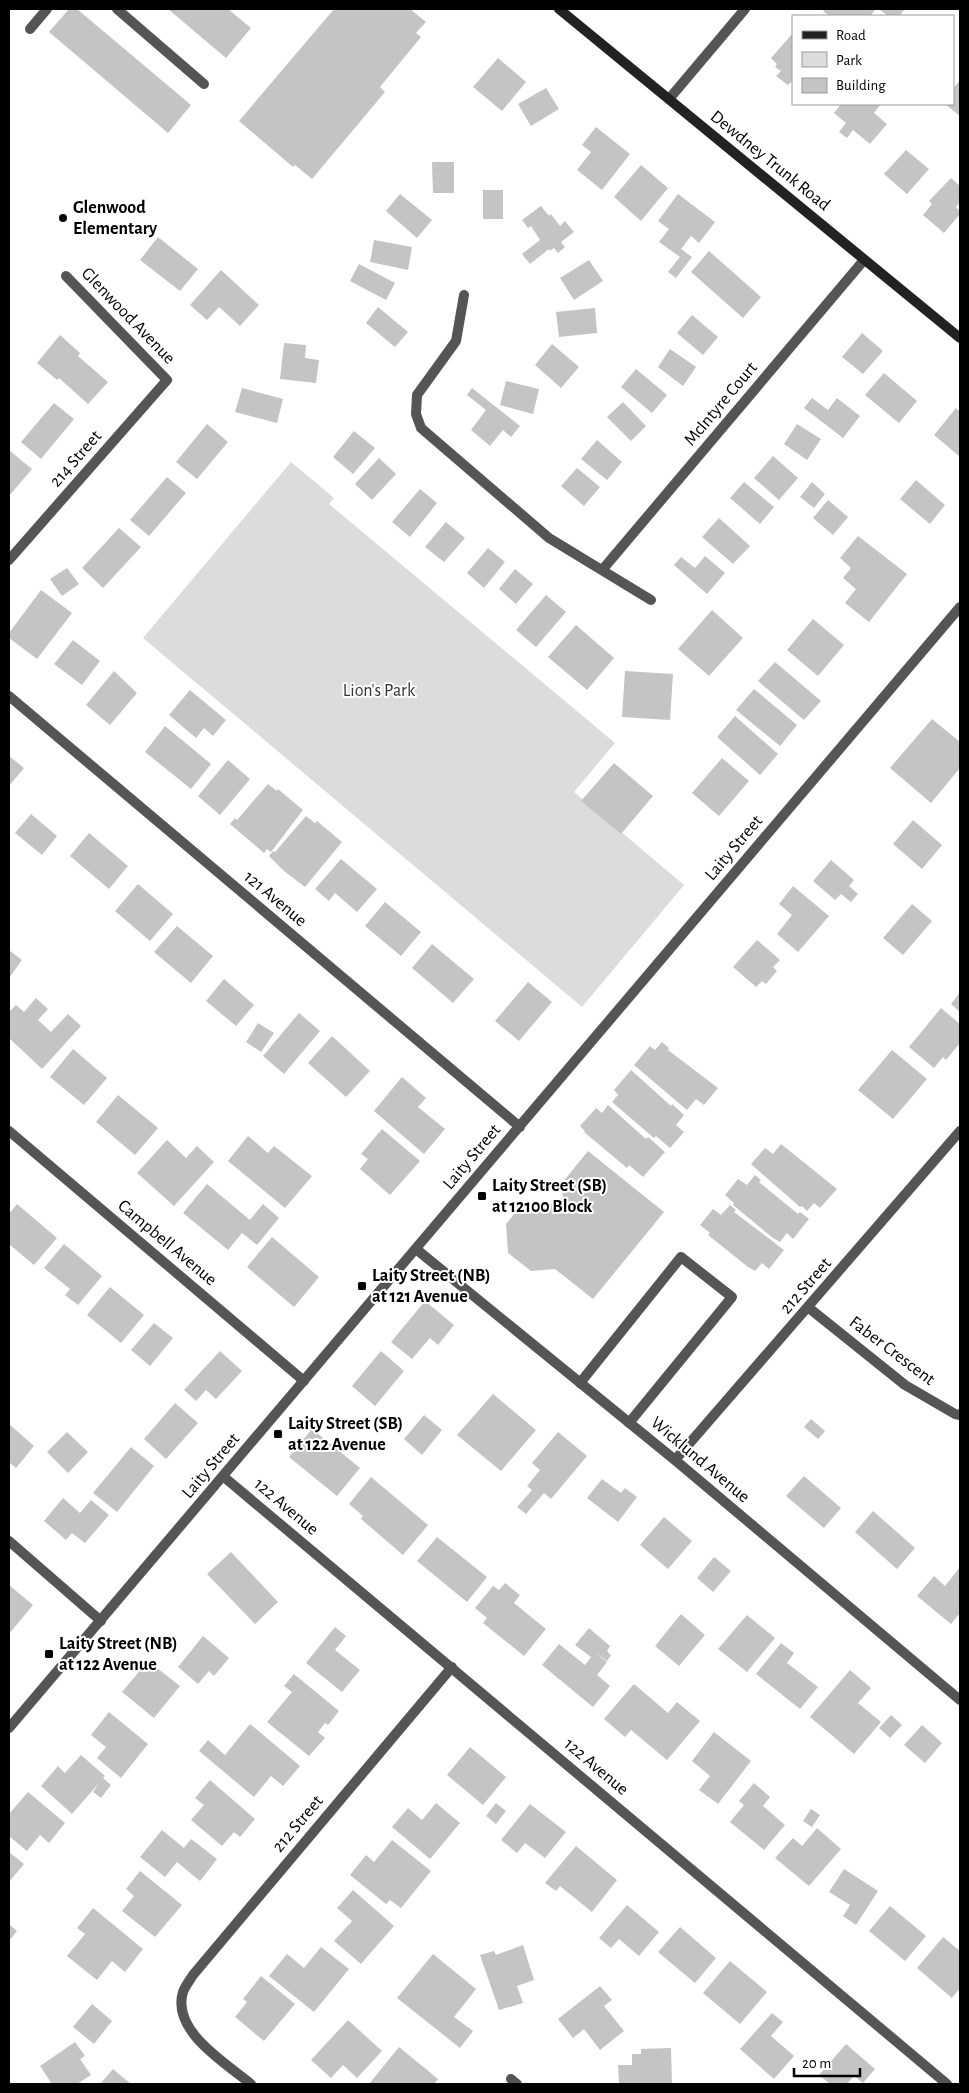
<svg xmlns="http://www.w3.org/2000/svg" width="969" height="2093" font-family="'Alegreya Sans',sans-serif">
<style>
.green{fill:#dcdcdc}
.building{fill:#c4c4c4}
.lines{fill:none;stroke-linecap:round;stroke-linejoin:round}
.service{stroke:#555;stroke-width:10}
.minor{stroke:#555;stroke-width:10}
.tertiary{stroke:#555;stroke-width:10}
.secondary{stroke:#222;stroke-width:10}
.poi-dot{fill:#000;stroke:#fff;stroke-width:2}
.labels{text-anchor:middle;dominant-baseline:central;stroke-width:4;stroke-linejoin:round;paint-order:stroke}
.street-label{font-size:18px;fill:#000;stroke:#fff}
.poi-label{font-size:18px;font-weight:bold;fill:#000;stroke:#fff;text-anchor:start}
.park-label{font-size:18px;fill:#333;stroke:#fff}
</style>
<rect width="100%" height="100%" fill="#fff"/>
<path class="green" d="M 291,462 L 334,498 L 329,504 L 615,743 L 574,792 L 684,885 L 582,1007 L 143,638 Z"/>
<path class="building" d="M 69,9 L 77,9 L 191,105 L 168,133 L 49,32 Z
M 168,9 L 228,9 L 251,28 L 226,58 Z
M 334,9 L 410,9 L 426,22 L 416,33 L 421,37 L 380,87 L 385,92 L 312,179 L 295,165 L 293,167 L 239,121 Z
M 825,9 L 876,9 L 870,16 L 829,16 L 823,11 Z
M 879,9 L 905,9 L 899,16 L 888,16 Z
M 793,33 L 793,80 L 788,85 L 776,76 L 781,71 L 775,67 L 777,64 L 771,58 Z
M 498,58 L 526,82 L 502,111 L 473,87 Z
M 960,80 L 960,116 L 945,104 L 953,104 L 953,89 Z
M 546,88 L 559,109 L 531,126 L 518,104 Z
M 841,104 L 881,104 L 874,113 L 887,124 L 870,144 L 853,130 L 847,138 L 839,132 L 846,123 L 834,113 Z
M 596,127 L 630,154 L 602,190 L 577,170 L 591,152 L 582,145 Z
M 906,150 L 929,169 L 907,194 L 884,174 Z
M 432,162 L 454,162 L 454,193 L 433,193 Z
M 641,165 L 668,188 L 641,221 L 614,197 Z
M 951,178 L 960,186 L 960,202 L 956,207 L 960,211 L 960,214 L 944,233 L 923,215 L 932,204 L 929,201 Z
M 483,190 L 503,190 L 503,219 L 483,219 Z
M 400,194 L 432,220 L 417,238 L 386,211 Z
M 678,194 L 715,222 L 699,243 L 691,236 L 681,249 L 692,257 L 676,278 L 668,272 L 680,257 L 659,242 L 669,229 L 658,221 Z
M 541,206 L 549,216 L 551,214 L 560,226 L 565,221 L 574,232 L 561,242 L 565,247 L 558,253 L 554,248 L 550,251 L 549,249 L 530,264 L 522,254 L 540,240 L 531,226 L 528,228 L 522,220 Z
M 158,237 L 198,269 L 180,291 L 140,260 Z
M 374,240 L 412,247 L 408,270 L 370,262 Z
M 709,251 L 761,297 L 743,318 L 691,272 Z
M 589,260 L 603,281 L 574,300 L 560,278 Z
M 359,264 L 395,283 L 386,300 L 350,281 Z
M 221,270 L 259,305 L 240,326 L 219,307 L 207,320 L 190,305 Z
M 378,307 L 408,332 L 395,347 L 366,323 Z
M 595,308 L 597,333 L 559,337 L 556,312 Z
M 692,315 L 718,337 L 703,355 L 677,333 Z
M 862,333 L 883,351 L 863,374 L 842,357 Z
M 60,335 L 80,353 L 78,356 L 108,382 L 88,404 L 59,378 L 57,380 L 37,363 Z
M 284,343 L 306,345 L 305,358 L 319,360 L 316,383 L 280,379 Z
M 552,344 L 579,367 L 561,388 L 535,365 Z
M 670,349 L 696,367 L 683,386 L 658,367 Z
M 636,369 L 667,395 L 652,413 L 621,387 Z
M 884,373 L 917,401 L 899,423 L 865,395 Z
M 506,381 L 539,389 L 533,414 L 500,405 Z
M 242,388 L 283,399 L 277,423 L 235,412 Z
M 472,388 L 520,426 L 511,437 L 503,430 L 490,446 L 471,430 L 486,410 L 467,395 Z
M 812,398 L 828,410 L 837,398 L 860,416 L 843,438 L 804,408 Z
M 623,402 L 646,426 L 631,441 L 607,417 Z
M 54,403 L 74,419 L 41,459 L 21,442 Z
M 956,408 L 960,412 L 959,456 L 934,435 Z
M 207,424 L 228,442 L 197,479 L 176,462 Z
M 797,424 L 821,439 L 807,460 L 784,444 Z
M 354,431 L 375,448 L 353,474 L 333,457 Z
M 597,440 L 622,462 L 607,480 L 581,459 Z
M 10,451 L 32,469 L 9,496 L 9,453 Z
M 773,456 L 798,478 L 779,500 L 754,478 Z
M 379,458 L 396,474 L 372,500 L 355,484 Z
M 577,468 L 600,487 L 584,506 L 561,486 Z
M 167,477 L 186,493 L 149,536 L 130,520 Z
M 916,480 L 945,505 L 930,524 L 900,499 Z
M 744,482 L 774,507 L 760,524 L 730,498 Z
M 812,482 L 825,494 L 814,508 L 800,497 Z
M 420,489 L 437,503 L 410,537 L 392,522 Z
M 828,500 L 848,517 L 833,535 L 813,518 Z
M 719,518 L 750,546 L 733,564 L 702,537 Z
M 446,522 L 465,538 L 444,562 L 425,547 Z
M 119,528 L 141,547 L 103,588 L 82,568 Z
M 858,536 L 907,574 L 869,622 L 845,603 L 856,589 L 843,578 L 851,568 L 840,558 Z
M 488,548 L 505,562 L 484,588 L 467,573 Z
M 705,556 L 725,573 L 707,594 L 674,565 L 681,557 L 695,568 Z
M 67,568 L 79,584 L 62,596 L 50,579 Z
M 515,569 L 533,584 L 516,604 L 499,589 Z
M 41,590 L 72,613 L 37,659 L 9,638 L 9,633 Z
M 546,595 L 566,612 L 536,647 L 516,630 Z
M 712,610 L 743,638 L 709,676 L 678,649 Z
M 813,619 L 844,645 L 818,676 L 787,650 Z
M 576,625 L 614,658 L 587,690 L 548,657 Z
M 73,640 L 100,661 L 82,685 L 54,664 Z
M 775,662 L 821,701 L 804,720 L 758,681 Z
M 114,671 L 137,693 L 110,725 L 86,705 Z
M 625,671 L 673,674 L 670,720 L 622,717 Z
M 754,689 L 797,725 L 780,746 L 736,710 Z
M 190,690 L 226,720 L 213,736 L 204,728 L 196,738 L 169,715 Z
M 735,716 L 778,754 L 760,775 L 717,737 Z
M 932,719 L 960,742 L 960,768 L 931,803 L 890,768 Z
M 165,726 L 211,764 L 191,789 L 145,752 Z
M 9,756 L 24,768 L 9,786 Z
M 722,758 L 749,781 L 719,816 L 692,793 Z
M 228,760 L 250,779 L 220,815 L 198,796 Z
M 614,763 L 653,796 L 621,834 L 581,801 Z
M 268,784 L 277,791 L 278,789 L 303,810 L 271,852 L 267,849 L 264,853 L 230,824 L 235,818 L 237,820 Z
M 31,814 L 57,836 L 42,855 L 15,833 Z
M 306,816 L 315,823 L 317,821 L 342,842 L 305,887 L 284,871 L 269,856 L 273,851 L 275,852 Z
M 913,820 L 942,845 L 922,869 L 893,844 Z
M 89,833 L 128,866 L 109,889 L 70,856 Z
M 341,859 L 377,889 L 357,912 L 335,893 L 329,901 L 315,889 Z
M 831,860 L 854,880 L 849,886 L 858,894 L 851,902 L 841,894 L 835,900 L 813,881 Z
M 138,884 L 173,914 L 150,941 L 115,911 Z
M 793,886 L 829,916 L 798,952 L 777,934 L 792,915 L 779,904 Z
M 385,902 L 421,932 L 401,956 L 365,926 Z
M 912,904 L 932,921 L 903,955 L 883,938 Z
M 177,926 L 213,956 L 191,983 L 154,952 Z
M 757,940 L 780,960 L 773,967 L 777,971 L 766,984 L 762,981 L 756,987 L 733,967 Z
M 432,944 L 474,979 L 453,1003 L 412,968 Z
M 9,950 L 22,960 L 9,978 Z
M 224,979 L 254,1005 L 236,1026 L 206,1001 Z
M 528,982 L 552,1002 L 519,1041 L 495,1021 Z
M 960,992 L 960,1012 L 951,1004 Z
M 36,998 L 48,1009 L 38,1020 L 51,1032 L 68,1014 L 81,1026 L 42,1069 L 9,1038 L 9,1012 L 16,1005 L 24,1012 Z
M 941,1008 L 960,1024 L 960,1043 L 946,1060 L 943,1057 L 934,1068 L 909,1047 Z
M 299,1013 L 320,1031 L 284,1074 L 263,1056 Z
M 258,1023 L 274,1033 L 261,1052 L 246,1042 Z
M 332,1036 L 370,1071 L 346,1097 L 308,1063 Z
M 662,1042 L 669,1048 L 668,1050 L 718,1088 L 704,1105 L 696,1099 L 687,1110 L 634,1065 L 650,1046 L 655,1050 Z
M 73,1049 L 107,1078 L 84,1105 L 50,1077 Z
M 892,1050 L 927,1079 L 893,1119 L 858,1090 Z
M 631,1070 L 671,1106 L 672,1104 L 684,1115 L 676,1125 L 684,1132 L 670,1148 L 656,1136 L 654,1138 L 612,1102 L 618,1095 L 614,1090 Z
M 402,1077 L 426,1098 L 418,1107 L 445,1129 L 424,1154 L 374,1111 Z
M 118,1095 L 158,1128 L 135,1155 L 96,1122 Z
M 608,1105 L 646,1139 L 648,1137 L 665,1152 L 643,1177 L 629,1165 L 627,1168 L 584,1132 L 585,1131 L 580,1126 L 596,1108 L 602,1113 Z
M 382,1129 L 420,1161 L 390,1195 L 360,1169 L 368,1159 L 361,1154 Z
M 248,1136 L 268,1153 L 274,1146 L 312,1176 L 285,1208 L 228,1161 Z
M 167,1140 L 186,1158 L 197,1146 L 214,1162 L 174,1206 L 137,1173 Z
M 781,1144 L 837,1189 L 820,1208 L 814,1203 L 807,1211 L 802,1206 L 800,1207 L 751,1164 L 765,1148 L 773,1154 Z
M 588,1151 L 664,1212 L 593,1299 L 555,1269 L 531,1271 L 508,1253 L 506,1224 L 520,1207 L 563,1203 L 562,1183 Z
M 755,1175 L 761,1180 L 759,1182 L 798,1214 L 800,1212 L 809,1219 L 793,1239 L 787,1233 L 780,1242 L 773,1238 L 733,1205 L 734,1203 L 725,1195 L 738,1179 L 747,1185 Z
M 207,1184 L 250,1220 L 263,1204 L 279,1218 L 257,1245 L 242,1233 L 228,1250 L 183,1213 Z
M 17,1204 L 57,1238 L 34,1265 L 9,1244 L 9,1214 Z
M 730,1205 L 736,1210 L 734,1212 L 784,1250 L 769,1269 L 762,1263 L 755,1271 L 748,1267 L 708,1235 L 710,1233 L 700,1225 L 713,1209 L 721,1215 Z
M 272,1237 L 319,1277 L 294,1307 L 247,1267 Z
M 64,1244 L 102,1276 L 78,1305 L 65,1295 L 70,1289 L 44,1268 Z
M 110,1287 L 144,1315 L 121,1343 L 87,1315 Z
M 425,1301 L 454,1325 L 438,1345 L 430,1338 L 412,1359 L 391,1342 Z
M 154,1323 L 173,1338 L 150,1366 L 131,1350 Z
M 220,1351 L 242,1371 L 216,1399 L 206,1390 L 196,1401 L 184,1390 Z
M 381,1351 L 404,1371 L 375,1406 L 352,1386 Z
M 493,1394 L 536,1430 L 501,1471 L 457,1435 Z
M 175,1403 L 198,1423 L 166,1459 L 144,1439 Z
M 424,1415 L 442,1430 L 422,1455 L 404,1439 Z
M 811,1419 L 825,1431 L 818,1439 L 804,1427 Z
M 9,1424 L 34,1446 L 16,1468 L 9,1462 Z
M 312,1429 L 360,1468 L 337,1496 L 289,1457 Z
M 67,1432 L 88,1452 L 68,1473 L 47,1452 Z
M 558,1432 L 587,1456 L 551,1499 L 544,1493 L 526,1514 L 517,1507 L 532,1490 L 527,1486 L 540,1470 L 532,1463 Z
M 131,1447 L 154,1466 L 117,1512 L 93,1493 Z
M 804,1476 L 841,1508 L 824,1528 L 786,1496 Z
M 371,1477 L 428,1525 L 403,1555 L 361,1519 L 363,1516 L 349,1504 Z
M 602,1479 L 621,1493 L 625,1488 L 637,1497 L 618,1522 L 587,1498 Z
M 63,1498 L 80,1513 L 91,1500 L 109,1515 L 85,1543 L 72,1533 L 66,1540 L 44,1521 Z
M 873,1511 L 915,1548 L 897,1569 L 855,1532 Z
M 664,1517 L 692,1541 L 668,1569 L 640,1545 Z
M 437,1537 L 487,1577 L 467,1602 L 417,1561 Z
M 231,1552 L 278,1602 L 255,1624 L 207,1574 Z
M 714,1557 L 731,1571 L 713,1592 L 697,1578 Z
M 960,1567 L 960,1613 L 951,1624 L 917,1596 L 934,1576 L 945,1586 Z
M 505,1583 L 520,1595 L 514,1603 L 546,1629 L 524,1656 L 483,1623 L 487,1618 L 475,1608 L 493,1586 L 499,1590 Z
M 9,1585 L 33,1605 L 9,1634 Z
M 681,1614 L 705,1635 L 679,1666 L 655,1646 Z
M 747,1615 L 775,1638 L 747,1672 L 718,1649 Z
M 335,1627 L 346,1636 L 335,1650 L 360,1670 L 342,1692 L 306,1663 Z
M 589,1628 L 610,1646 L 607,1651 L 611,1655 L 607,1661 L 594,1652 L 607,1662 L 597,1675 L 610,1686 L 593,1707 L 542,1665 L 559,1644 L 585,1665 L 591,1657 L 575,1645 Z
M 203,1636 L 229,1658 L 214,1676 L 209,1671 L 198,1684 L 178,1667 Z
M 781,1643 L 794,1653 L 787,1663 L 818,1687 L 800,1709 L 756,1674 Z
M 148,1661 L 180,1686 L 154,1718 L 122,1692 Z
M 850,1670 L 871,1688 L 858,1703 L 881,1722 L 854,1754 L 810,1717 Z
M 294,1674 L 339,1711 L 328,1725 L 325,1723 L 318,1732 L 325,1738 L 309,1756 L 267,1722 L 292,1692 L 284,1686 Z
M 634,1684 L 668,1713 L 677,1702 L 700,1721 L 667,1760 L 631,1730 L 625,1737 L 604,1719 Z
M 109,1712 L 148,1744 L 121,1778 L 97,1758 L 106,1747 L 91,1735 Z
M 891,1715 L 902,1725 L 890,1738 L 879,1728 Z
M 250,1724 L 300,1766 L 283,1786 L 271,1776 L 254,1797 L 199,1751 L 208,1740 L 225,1755 Z
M 922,1725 L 942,1743 L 925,1763 L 904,1745 Z
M 714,1732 L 751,1761 L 718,1804 L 699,1790 L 710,1776 L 692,1761 Z
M 470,1747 L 506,1777 L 483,1805 L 447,1775 Z
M 81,1755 L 105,1776 L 103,1778 L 111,1785 L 101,1798 L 93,1792 L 99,1783 L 72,1814 L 41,1786 L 58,1766 L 65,1773 Z
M 210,1780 L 255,1819 L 240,1837 L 234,1832 L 222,1846 L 191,1820 L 204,1805 L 195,1798 Z
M 754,1783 L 770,1797 L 763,1806 L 785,1825 L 764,1850 L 730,1822 L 744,1805 L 739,1801 Z
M 28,1792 L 65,1823 L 49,1843 L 40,1835 L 27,1851 L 9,1836 L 9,1814 Z
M 436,1803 L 460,1823 L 430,1859 L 392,1827 L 408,1808 L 422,1820 Z
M 496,1803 L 506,1811 L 496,1824 L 486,1816 Z
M 530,1804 L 566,1832 L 545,1858 L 525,1843 L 517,1853 L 501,1840 Z
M 811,1809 L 820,1815 L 812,1827 L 803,1821 Z
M 817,1828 L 841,1849 L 809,1886 L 775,1858 L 793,1838 L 802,1846 Z
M 162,1830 L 184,1848 L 191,1839 L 217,1859 L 200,1881 L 177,1862 L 165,1877 L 140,1857 Z
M 392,1840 L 431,1871 L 401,1908 L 390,1900 L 386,1904 L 350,1875 L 366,1855 L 374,1862 Z
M 576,1846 L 617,1880 L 592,1912 L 560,1886 L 556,1891 L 545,1883 Z
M 9,1852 L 24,1864 L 9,1882 Z
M 844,1869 L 878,1891 L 856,1925 L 843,1916 L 850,1905 L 829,1892 Z
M 140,1871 L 182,1905 L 155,1937 L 122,1911 L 134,1896 L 126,1889 Z
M 353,1890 L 394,1926 L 361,1964 L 334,1941 L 352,1921 L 337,1908 Z
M 627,1905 L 659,1932 L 639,1956 L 619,1939 L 611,1948 L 599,1938 Z
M 890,1906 L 926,1936 L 905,1961 L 869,1931 Z
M 93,1908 L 143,1949 L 125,1972 L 112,1961 L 97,1980 L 67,1956 L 85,1934 L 77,1928 Z
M 9,1924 L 17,1931 L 9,1941 Z
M 680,1927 L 716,1958 L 695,1983 L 658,1952 Z
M 943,1937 L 960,1951 L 960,1988 L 952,1998 L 917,1968 Z
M 523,1945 L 534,1980 L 517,1986 L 523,2003 L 499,2010 L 480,1955 L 494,1951 L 496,1955 Z
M 321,1947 L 349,1969 L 314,2012 L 269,1976 L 287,1954 L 304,1968 Z
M 433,1954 L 476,1989 L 454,2017 L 473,2031 L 460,2048 L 397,1998 Z
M 730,1961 L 767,1992 L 740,2024 L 703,1993 Z
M 261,1976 L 295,2004 L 264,2041 L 235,2017 L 247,2002 L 243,1999 Z
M 600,1986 L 612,2000 L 604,2006 L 624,2031 L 600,2050 L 584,2029 L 573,2038 L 558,2019 Z
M 92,2004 L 112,2021 L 94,2044 L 73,2027 Z
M 772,2013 L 783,2022 L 771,2036 L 794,2056 L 774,2079 L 740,2049 Z
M 348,2020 L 382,2051 L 357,2078 L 343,2065 L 331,2078 L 311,2060 Z
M 75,2042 L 85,2056 L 80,2059 L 91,2075 L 77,2084 L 52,2084 L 40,2066 Z
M 846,2044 L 875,2069 L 863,2083 L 854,2076 L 847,2084 L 830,2084 L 819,2075 Z
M 399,2047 L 438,2079 L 434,2084 L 369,2084 Z
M 671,2048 L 672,2084 L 619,2084 L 618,2065 L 632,2065 L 632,2054 L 641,2054 L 641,2049 Z
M 113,2069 L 131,2084 L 100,2084 Z"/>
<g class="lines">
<path class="service" d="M 117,9 L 204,84
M 30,29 L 47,9
M 809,1308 L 905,1385 L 955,1414 L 960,1415
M 580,1383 L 681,1257 L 732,1297 L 629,1423"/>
<path class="minor" d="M 669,99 L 745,9
M 464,295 L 456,341 L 417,395 L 416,414 L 421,428 L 549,538 L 651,600
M 9,560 L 167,380 L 66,276
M 603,569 L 864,260
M 9,1131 L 304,1381
M 416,1249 L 675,1460 L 960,1700
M 675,1460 L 960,1131
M 224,1477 L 947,2084
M 9,1541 L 101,1621
M 511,2079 L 517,2084
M 251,2084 C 226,2063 171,2031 183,1992 C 185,1986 190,1980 193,1975 L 452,1667"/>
<path class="tertiary" d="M 9,696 L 520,1127
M 9,1728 L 960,607"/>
<path class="secondary" d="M 559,9 L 960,338"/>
</g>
<g class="poi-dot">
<circle cx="63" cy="218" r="5"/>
<rect x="477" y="1191" width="10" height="10" rx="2.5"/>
<rect x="357" y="1281" width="10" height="10" rx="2.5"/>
<rect x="273" y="1429" width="10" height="10" rx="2.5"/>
<rect x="44" y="1649" width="10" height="10" rx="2.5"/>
</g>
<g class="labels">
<g class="street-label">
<text transform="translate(770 161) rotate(39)">Dewdney Trunk Road</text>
<text transform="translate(128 316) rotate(46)">Glenwood Avenue</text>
<text transform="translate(721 404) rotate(-50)">McIntyre Court</text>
<text transform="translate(76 459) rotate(-49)">214 Street</text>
<text transform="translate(734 848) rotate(-50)">Laity Street</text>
<text transform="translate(275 899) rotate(40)">121 Avenue</text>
<text transform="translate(472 1157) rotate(-50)">Laity Street</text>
<text transform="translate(167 1243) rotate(40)">Campbell Avenue</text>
<text transform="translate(806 1286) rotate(-49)">212 Street</text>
<text transform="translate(892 1351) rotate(37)">Faber Crescent</text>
<text transform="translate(700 1460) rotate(40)">Wicklund Avenue</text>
<text transform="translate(211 1466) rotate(-50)">Laity Street</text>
<text transform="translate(286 1507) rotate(40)">122 Avenue</text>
<text transform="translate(596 1767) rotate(40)">122 Avenue</text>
<text transform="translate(298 1824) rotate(-50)">212 Street</text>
</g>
<g class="poi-label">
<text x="73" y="208">Glenwood<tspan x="73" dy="21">Elementary</tspan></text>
<text x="492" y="1186">Laity Street (SB)<tspan x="492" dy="21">at 12100 Block</tspan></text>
<text x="372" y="1276">Laity Street (NB)<tspan x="372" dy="21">at 121 Avenue</tspan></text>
<text x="288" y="1424">Laity Street (SB)<tspan x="288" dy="21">at 122 Avenue</tspan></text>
<text x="59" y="1644">Laity Street (NB)<tspan x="59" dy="21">at 122 Avenue</tspan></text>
</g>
<g class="park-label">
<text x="379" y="691">Lion's Park</text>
</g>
</g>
<rect width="969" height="2093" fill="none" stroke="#000000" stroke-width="20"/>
<rect x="792" y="15" width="162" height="90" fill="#ffffff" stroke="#999999"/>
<rect x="802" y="31" width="25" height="8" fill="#222222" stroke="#999999"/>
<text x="836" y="40" font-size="15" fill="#000000">Road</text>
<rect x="802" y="52" width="25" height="15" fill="#dcdcdc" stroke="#999999"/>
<text x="836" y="65" font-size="15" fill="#000000">Park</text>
<rect x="802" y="78" width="25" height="15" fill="#c4c4c4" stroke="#999999"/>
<text x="836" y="90" font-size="15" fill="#000000">Building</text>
<path d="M794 2068v8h66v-8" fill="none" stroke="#000000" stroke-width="2.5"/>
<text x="802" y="2068" font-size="15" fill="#000000" stroke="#ffffff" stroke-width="4" paint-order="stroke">20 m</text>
</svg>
